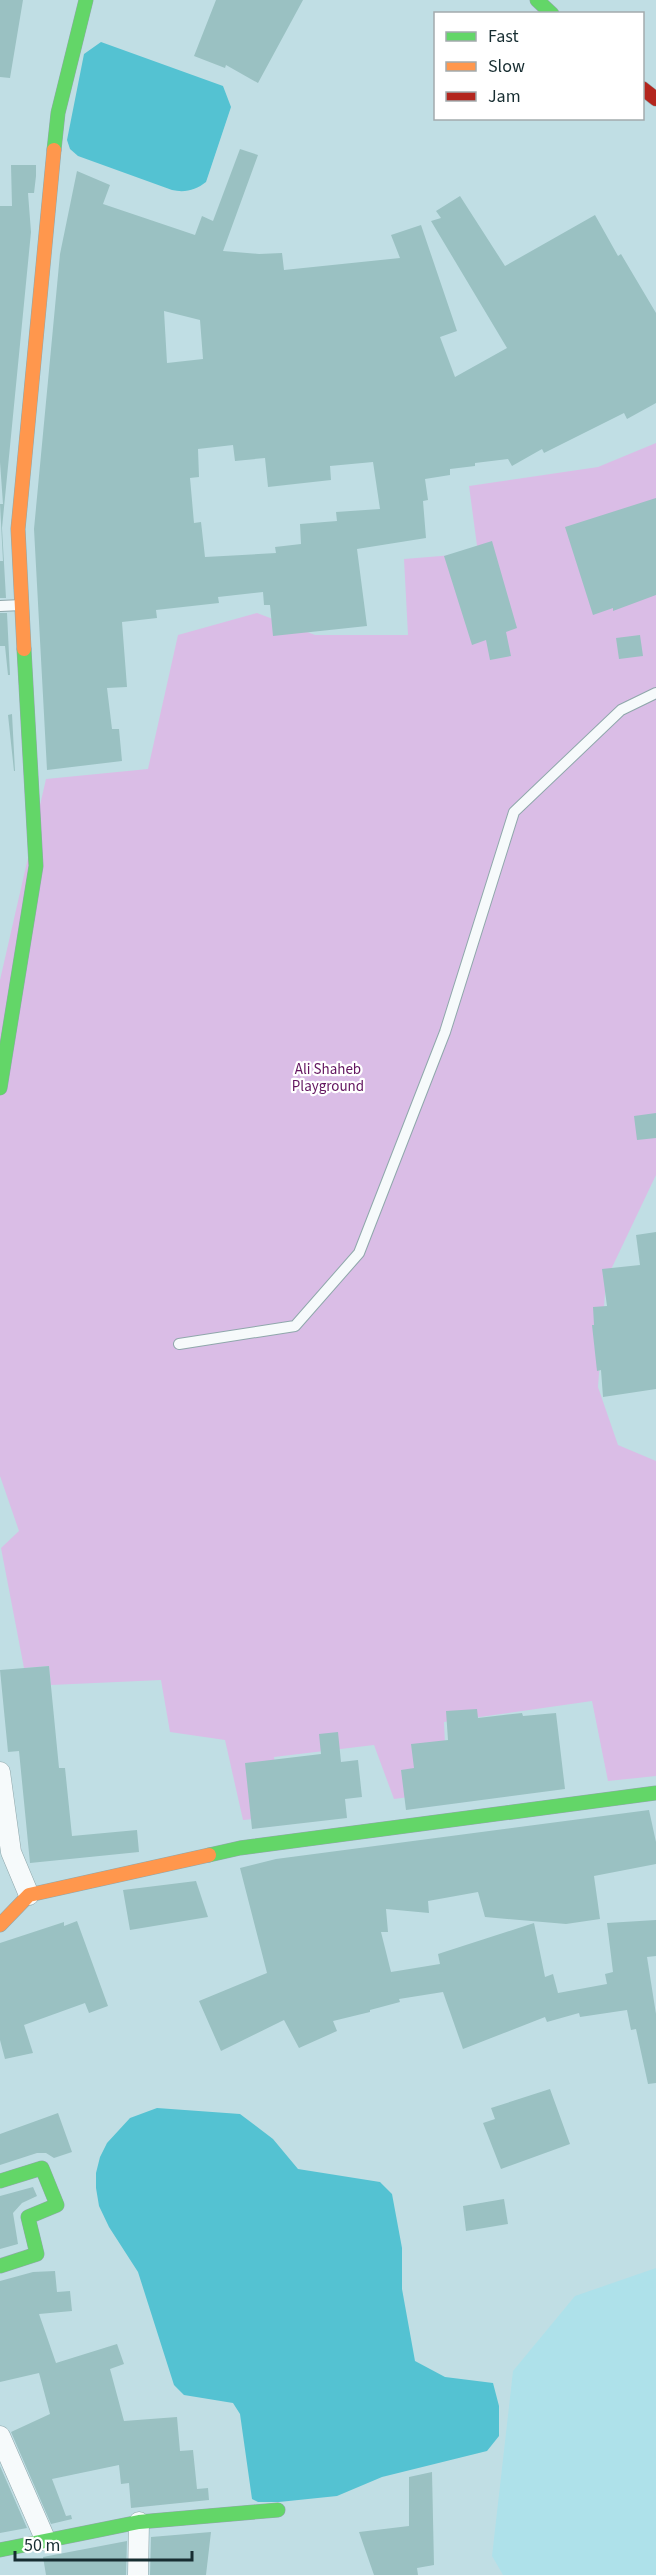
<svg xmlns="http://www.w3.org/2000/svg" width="656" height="2575" font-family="'Source Sans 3',sans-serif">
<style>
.built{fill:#aee1ea}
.green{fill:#dabde6}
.water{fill:#54c2d2}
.building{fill:#9ac1c2;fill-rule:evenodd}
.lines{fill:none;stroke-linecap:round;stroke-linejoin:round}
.lane-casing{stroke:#8fa7ab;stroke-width:12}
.street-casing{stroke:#8fa7ab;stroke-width:21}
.fast-casing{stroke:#8fa7ab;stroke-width:15}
.slow-casing{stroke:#8fa7ab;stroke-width:15}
.jam-casing{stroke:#8fa7ab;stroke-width:15}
.lane{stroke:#f6fafb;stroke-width:10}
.street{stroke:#f6fafb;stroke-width:20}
.fast{stroke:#63d668;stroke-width:14}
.slow{stroke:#ff974d;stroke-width:14}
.jam{stroke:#b3261e;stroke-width:14}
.labels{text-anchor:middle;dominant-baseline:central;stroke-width:4.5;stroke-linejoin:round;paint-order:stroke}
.park-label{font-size:15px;fill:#62155f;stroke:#fff}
</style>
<rect width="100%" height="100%" fill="#c0dee4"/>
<path class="built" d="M 656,2268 L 656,2575 L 503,2575 L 492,2556 L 513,2371 L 575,2296 Z"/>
<path class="green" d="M 656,443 L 656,1175 L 606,1280 L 598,1387 L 618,1445 L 656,1461 L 656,1776 L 608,1781 L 592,1701 L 444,1722 L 447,1792 L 394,1799 L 374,1745 L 274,1757 L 283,1816 L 243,1820 L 225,1740 L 170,1732 L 161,1680 L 51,1685 L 49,1666 L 24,1668 L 1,1548 L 19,1531 L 0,1476 L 0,980 L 46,779 L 148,769 L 178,635 L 257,613 L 315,635 L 408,635 L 404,559 L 478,553 L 469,486 L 598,467 Z"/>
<path class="water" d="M 101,42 L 223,86 L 231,107 L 206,182 C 196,190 185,193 172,190 L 78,156 L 70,149 L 67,140 L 84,54 Z
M 157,2108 L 240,2114 L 273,2139 L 298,2169 L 380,2182 L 392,2194 L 402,2248 L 402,2289 L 415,2361 L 445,2377 L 493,2383 L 499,2406 L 499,2436 L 487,2451 L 382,2477 L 337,2496 L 279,2502 L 258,2502 L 252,2499 L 240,2414 L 233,2403 L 184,2395 L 174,2385 L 138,2272 L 109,2227 L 99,2206 L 96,2188 L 96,2173 L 100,2157 L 107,2143 L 130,2118 Z"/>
<path class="building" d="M 0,0 L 23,0 L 10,78 L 0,77 Z
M 216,0 L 303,0 L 258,83 L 226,65 L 225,68 L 194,56 Z
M 240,149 L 258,155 L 223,251 L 259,254 L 282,253 L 284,270 L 400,258 L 391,235 L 421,225 L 457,331 L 440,337 L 455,377 L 507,348 L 431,221 L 441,218 L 436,211 L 460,196 L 505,266 L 595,215 L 618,256 L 621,254 L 656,313 L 656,403 L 627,419 L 624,413 L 544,453 L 542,449 L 512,466 L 508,459 L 475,463 L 475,466 L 450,469 L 450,475 L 425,479 L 428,500 L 423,501 L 426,538 L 357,549 L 367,626 L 273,636 L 270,605 L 264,605 L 263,592 L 218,597 L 219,603 L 156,610 L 157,618 L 122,622 L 127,687 L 107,688 L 112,729 L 119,729 L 122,761 L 47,770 L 34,529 L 60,254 L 77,171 L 110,185 L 103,204 L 195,235 L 202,216 L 213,221 ZM 164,311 L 200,320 L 203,359 L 167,363 ZM 233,445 L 235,461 L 265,458 L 268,487 L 331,480 L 330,466 L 373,462 L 380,509 L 336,512 L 337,521 L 300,524 L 301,544 L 275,547 L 276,553 L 205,557 L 201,522 L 194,523 L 190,478 L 199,477 L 198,449 Z
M 11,165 L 36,165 L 36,176 L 34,193 L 28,193 L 31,232 L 2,528 L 6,598 L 0,598 L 0,561 L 3,561 L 0,504 L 3,504 L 0,462 L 0,206 L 12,206 Z
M 656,498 L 656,595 L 613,611 L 613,608 L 593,615 L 565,527 Z
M 492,541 L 517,628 L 506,632 L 511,656 L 490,660 L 486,640 L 472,645 L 444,556 Z
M 0,613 L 7,613 L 10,675 L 8,675 L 5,646 L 0,646 Z
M 640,635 L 643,656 L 619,659 L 616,638 Z
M 12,714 L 15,771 L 14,771 L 8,715 Z
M 656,1113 L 656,1138 L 637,1140 L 634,1116 Z
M 656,1232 L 656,1389 L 603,1397 L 601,1370 L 597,1371 L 592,1325 L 594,1325 L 593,1307 L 607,1306 L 602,1269 L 640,1265 L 636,1235 Z
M 49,1666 L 59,1768 L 65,1768 L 72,1836 L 137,1830 L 139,1852 L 30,1863 L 19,1751 L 8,1752 L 0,1670 Z
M 477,1709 L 478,1718 L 522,1713 L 523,1716 L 556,1713 L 565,1789 L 406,1810 L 401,1770 L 414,1768 L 411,1744 L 448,1740 L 446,1711 Z
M 338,1732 L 341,1762 L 358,1760 L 362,1797 L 345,1799 L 347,1818 L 252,1829 L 245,1763 L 321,1754 L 319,1734 Z
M 649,1810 L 656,1842 L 656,1864 L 594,1876 L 600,1919 L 566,1924 L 485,1917 L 478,1892 L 428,1901 L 429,1913 L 386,1909 L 388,1932 L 381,1932 L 391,1972 L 440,1964 L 438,1954 L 534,1923 L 545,1977 L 553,1974 L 558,1993 L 607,1984 L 605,1974 L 613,1972 L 607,1923 L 656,1920 L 656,1956 L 647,1957 L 656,2014 L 656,2083 L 648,2084 L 636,2029 L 631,2030 L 627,2010 L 580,2017 L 579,2013 L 547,2022 L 545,2017 L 463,2049 L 443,1992 L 399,1999 L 400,2002 L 370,2010 L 370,2012 L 333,2021 L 337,2031 L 299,2048 L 284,2020 L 221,2051 L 199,2001 L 267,1973 L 240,1868 L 276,1859 Z
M 196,1881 L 208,1917 L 130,1930 L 123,1890 Z
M 77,1921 L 108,2006 L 89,2013 L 85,2003 L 24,2025 L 33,2053 L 5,2059 L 0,2040 L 0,1943 L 64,1922 L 64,1926 Z
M 550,2089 L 570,2144 L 501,2169 L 483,2123 L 495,2119 L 491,2108 Z
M 58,2113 L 72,2152 L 54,2158 L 46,2153 L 37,2153 L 0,2165 L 0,2134 Z
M 33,2187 L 37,2196 L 22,2203 L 13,2213 L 18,2244 L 0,2249 L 0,2196 Z
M 504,2199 L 508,2224 L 466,2231 L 463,2206 Z
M 55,2271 L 57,2292 L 70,2291 L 72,2311 L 39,2314 L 56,2363 L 117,2344 L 124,2364 L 110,2369 L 124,2421 L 177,2417 L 180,2451 L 193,2450 L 197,2489 L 208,2488 L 209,2500 L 131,2508 L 129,2483 L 121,2484 L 119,2465 L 52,2479 L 66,2516 L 71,2515 L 72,2519 L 51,2524 L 11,2432 L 50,2414 L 39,2373 L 0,2382 L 0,2281 L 33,2272 Z
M 0,2466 L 27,2528 L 0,2533 Z
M 432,2472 L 434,2565 L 417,2568 L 418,2575 L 374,2575 L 359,2532 L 409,2526 L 409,2477 Z
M 211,2532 L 206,2575 L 150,2575 L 151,2537 Z
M 127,2541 L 126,2575 L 46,2575 L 43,2557 Z"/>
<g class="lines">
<defs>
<path id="lane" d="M 0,606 L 22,605
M 179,1344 L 295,1326 L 359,1253 L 445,1032 L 514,812 L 621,710 L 656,693"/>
<path id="street" d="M 0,1772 L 11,1852 L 29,1895
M 0,2436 L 46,2541
M 138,2575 L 139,2522"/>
<path id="fast" d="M 537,0 L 552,14
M 54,150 L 58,113 L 86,0
M 0,1088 L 36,866 L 24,649
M 209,1855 L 240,1848 L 656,1793
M 0,2181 L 42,2168 L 57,2205 L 28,2217 L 37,2254 L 0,2266
M 0,2550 L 139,2522 L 278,2510"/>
<path id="slow" d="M 24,649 L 18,529 L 54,150
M 0,1925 L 29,1895 L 209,1855"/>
<path id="jam" d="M 642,88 L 656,99"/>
</defs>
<use href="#lane" class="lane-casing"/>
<use href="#street" class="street-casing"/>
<use href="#fast" class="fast-casing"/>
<use href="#slow" class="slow-casing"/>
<use href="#jam" class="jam-casing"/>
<use href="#lane" class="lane"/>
<use href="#street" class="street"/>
<use href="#fast" class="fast"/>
<use href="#slow" class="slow"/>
<use href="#jam" class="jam"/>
</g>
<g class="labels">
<g class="park-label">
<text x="328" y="1069">Ali Shaheb<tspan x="328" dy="17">Playground</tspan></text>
</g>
</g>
<rect x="434" y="12" width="210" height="108" fill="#ffffff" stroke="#a2abad" stroke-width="1.5"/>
<rect x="446" y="32" width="30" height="9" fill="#63d668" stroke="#a2abad" stroke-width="1.5"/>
<text x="488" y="42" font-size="18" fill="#172d31">Fast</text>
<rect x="446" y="62" width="30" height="9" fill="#ff974d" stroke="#a2abad" stroke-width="1.5"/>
<text x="488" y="72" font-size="18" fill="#172d31">Slow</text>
<rect x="446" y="92" width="30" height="9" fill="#b3261e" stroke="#a2abad" stroke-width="1.5"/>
<text x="488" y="102" font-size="18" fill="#172d31">Jam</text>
<path d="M15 2551v9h177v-9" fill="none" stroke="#172d31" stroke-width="3"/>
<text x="24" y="2551" font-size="18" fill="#172d31" stroke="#ffffff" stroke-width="4.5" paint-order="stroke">50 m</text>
</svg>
